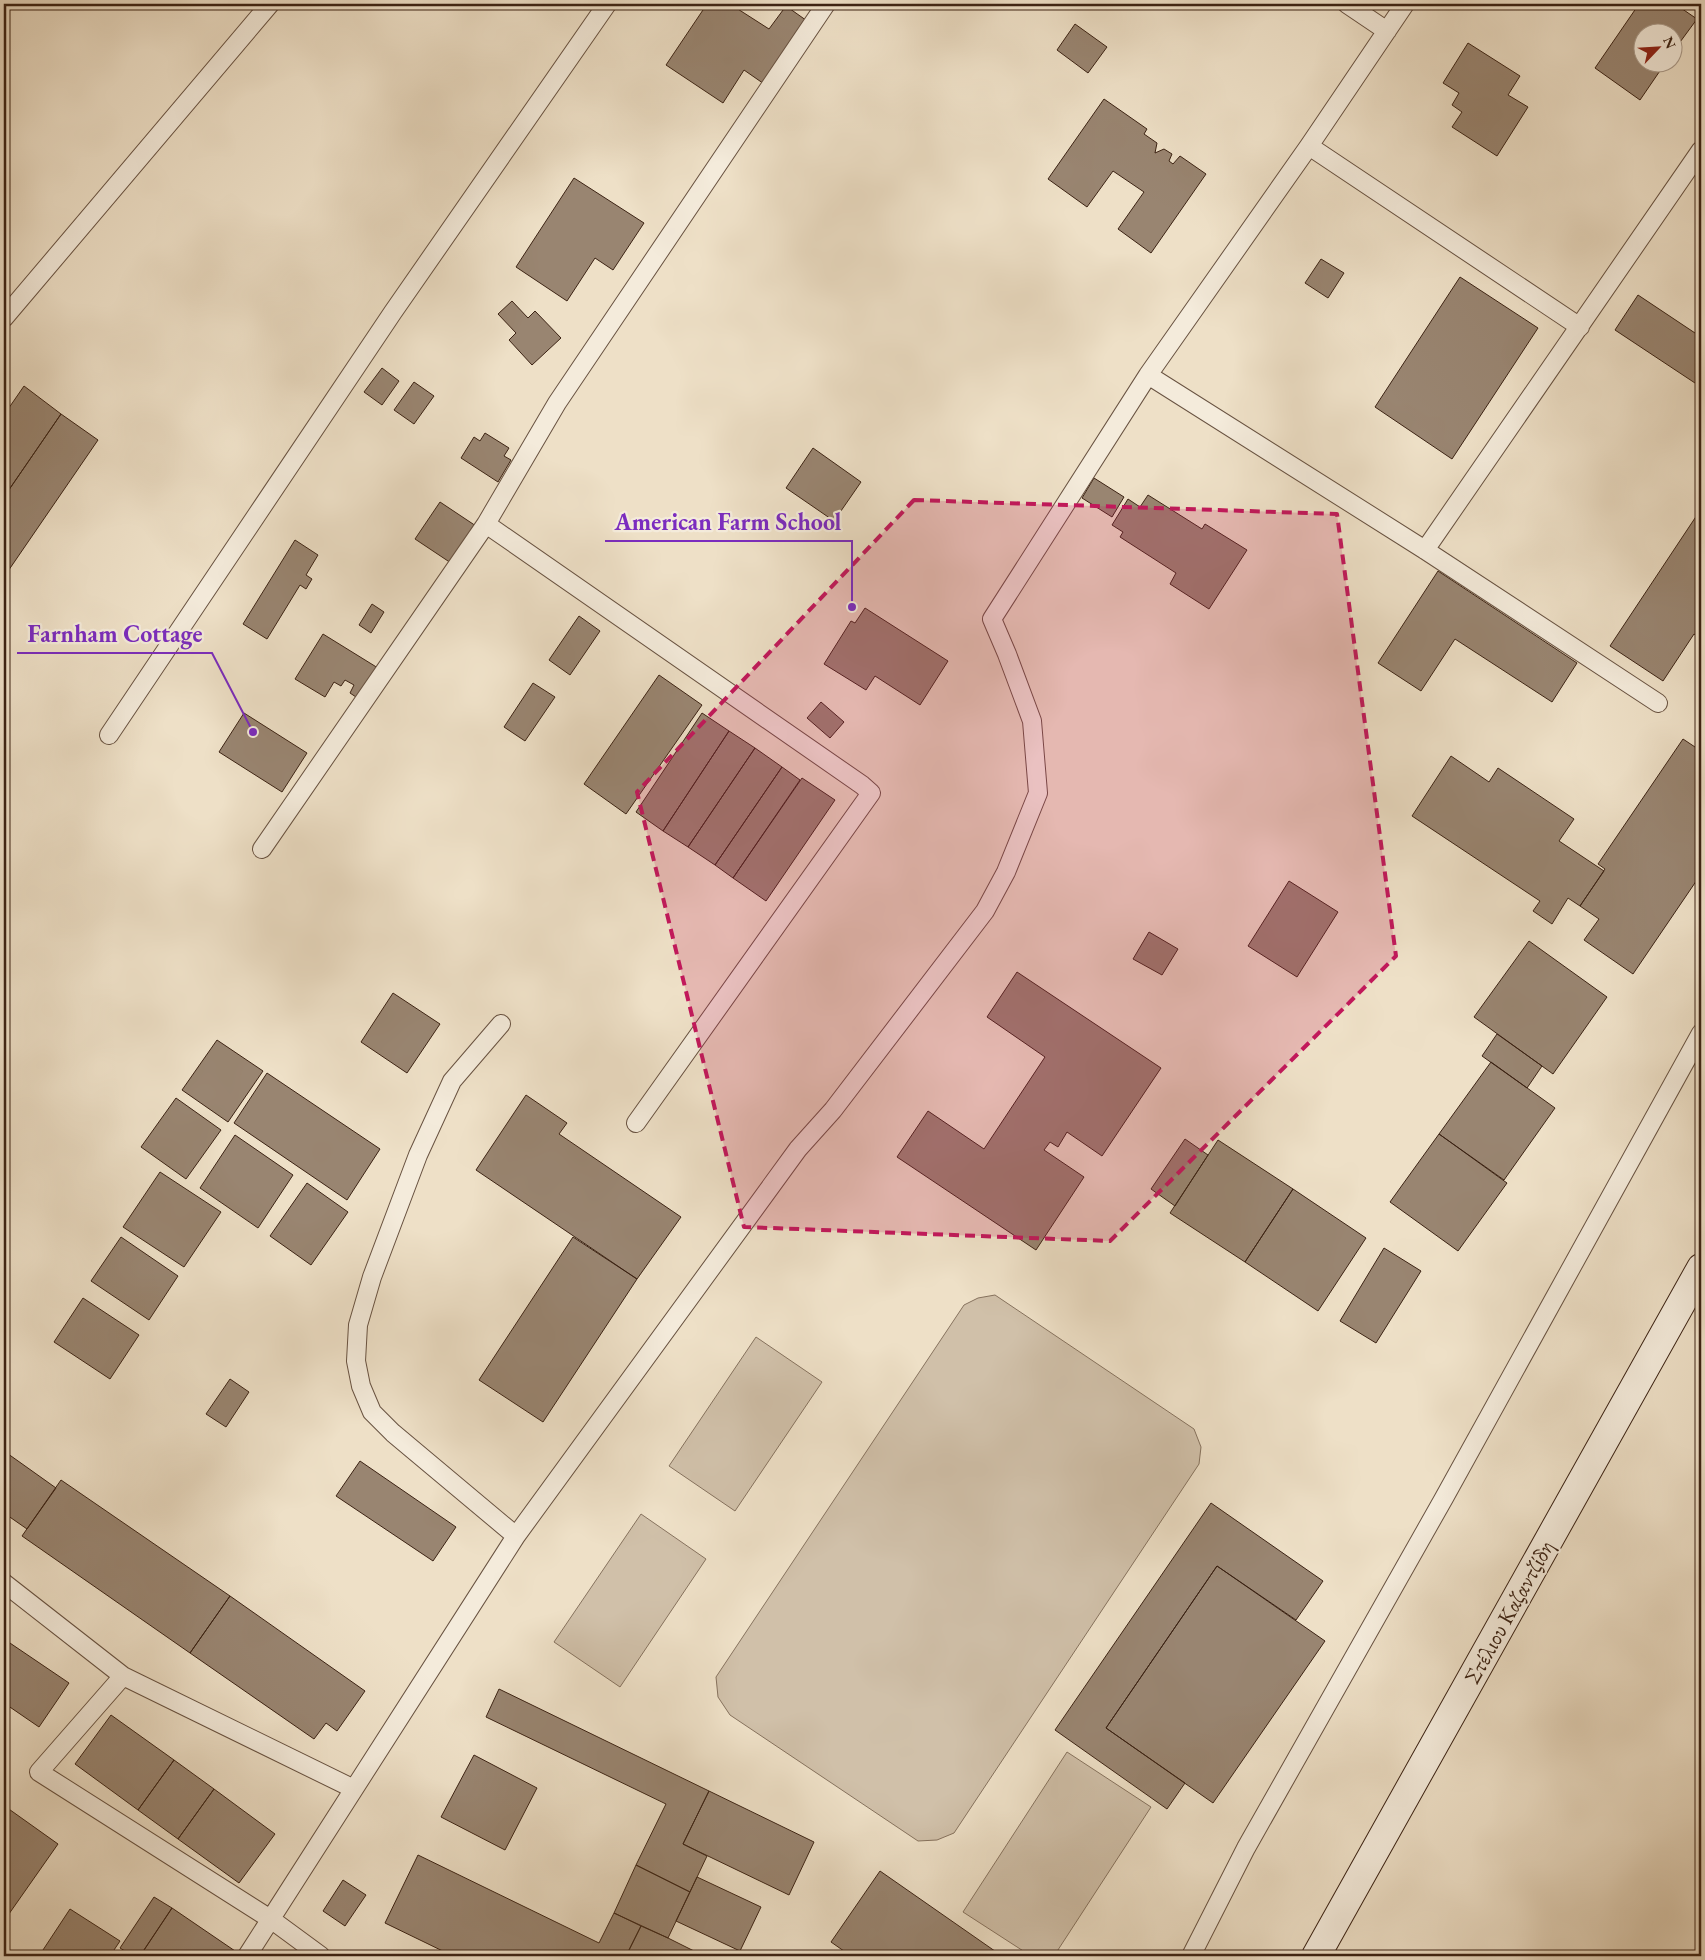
<svg xmlns="http://www.w3.org/2000/svg" width="1705" height="1960" font-family="'EB Garamond',serif">
<style>
.green{fill:#d0c0a9;stroke:#86725e}
.building{fill:#998571;stroke:#3c2314}
.lines{fill:none;stroke-linecap:round;stroke-linejoin:round}
.lane-casing{stroke:#685241;stroke-width:20}
.secondary-casing{stroke:#3c2314;stroke-width:30}
.lane{stroke:#f4ebdb;stroke-width:18}
.secondary{stroke:#f4ebdb;stroke-width:28}
.marked{fill:#c2185b;fill-opacity:0.2;stroke:#c2185b;stroke-width:4;stroke-dasharray:10 6;stroke-linejoin:round}
.labels{text-anchor:middle;dominant-baseline:central;stroke-width:4.5;stroke-linejoin:round;paint-order:stroke}
.street-label{font-size:22px;fill:#3c2314;stroke:#f4ebdb}
.leader{fill:none;stroke:#7b2cbf;stroke-width:2}
.callout-dot{fill:#7b2cbf;stroke:#f4ebdb;stroke-width:2}
.callout-label{font-size:24px;text-anchor:middle;font-weight:bold;fill:#7b2cbf;stroke:#f4ebdb;stroke-width:4.5;stroke-linejoin:round;paint-order:stroke}
</style>
<rect width="100%" height="100%" fill="#eee0c7"/>
<filter id="stains"><feTurbulence type="fractalNoise" baseFrequency=".004" numOctaves="4"/><feColorMatrix values="0 0 0 0 .2 0 0 0 0 .09 0 0 0 0 .02 0 0 0 .5 -.17"/></filter>
<radialGradient id="worn" r=".72"><stop offset=".6" stop-color="#630" stop-opacity="0"/><stop offset="1" stop-color="#630" stop-opacity=".3"/></radialGradient>
<path class="green" d="M 995,1295 L 1194,1429 L 1201,1447 L 1199,1464 L 954,1833 L 937,1840 L 918,1841 L 730,1715 L 718,1697 L 716,1677 L 964,1305 L 978,1298 Z
M 756,1337 L 822,1382 L 735,1511 L 669,1466 Z
M 641,1514 L 706,1559 L 620,1687 L 554,1642 Z
M 1067,1752 L 1151,1807 L 1054,1956 L 1031,1956 L 963,1912 Z"/>
<path class="building" d="M 707,4 L 730,4 L 769,29 L 786,6 L 810,23 L 767,86 L 744,70 L 723,103 L 666,65 Z
M 1639,4 L 1675,4 L 1697,19 L 1672,53 L 1672,32 L 1642,32 L 1642,62 L 1666,62 L 1640,100 L 1595,68 Z
M 1075,24 L 1107,47 L 1088,73 L 1057,50 Z
M 1468,43 L 1520,76 L 1508,95 L 1528,107 L 1497,156 L 1452,127 L 1462,112 L 1452,105 L 1459,93 L 1443,83 Z
M 1104,99 L 1147,129 L 1144,134 L 1157,143 L 1155,153 L 1164,149 L 1172,154 L 1169,161 L 1173,164 L 1180,156 L 1206,174 L 1151,253 L 1118,229 L 1144,192 L 1113,171 L 1087,207 L 1048,179 Z
M 574,178 L 644,223 L 613,270 L 595,258 L 567,301 L 516,267 Z
M 1321,259 L 1344,273 L 1328,298 L 1305,283 Z
M 1460,277 L 1538,328 L 1452,459 L 1375,407 Z
M 1638,295 L 1701,337 L 1701,387 L 1615,330 Z
M 512,301 L 528,318 L 535,311 L 561,338 L 532,365 L 509,340 L 516,333 L 498,314 Z
M 382,368 L 399,381 L 382,405 L 364,392 Z
M 414,382 L 434,396 L 414,424 L 394,410 Z
M 24,386 L 61,414 L 4,497 L 4,415 Z
M 61,414 L 98,440 L 4,577 L 4,497 Z
M 485,433 L 509,448 L 504,456 L 511,460 L 498,482 L 461,458 L 474,437 L 480,441 Z
M 813,448 L 861,482 L 834,521 L 786,488 Z
M 1094,478 L 1124,497 L 1112,517 L 1082,498 Z
M 1148,495 L 1202,529 L 1205,524 L 1247,550 L 1209,609 L 1170,584 L 1176,573 L 1120,537 L 1123,532 L 1112,525 L 1128,499 L 1140,507 Z
M 440,502 L 476,526 L 451,563 L 415,539 Z
M 1701,509 L 1701,639 L 1694,634 L 1663,681 L 1610,646 Z
M 295,540 L 318,555 L 306,575 L 312,579 L 306,589 L 300,585 L 267,639 L 243,624 Z
M 1438,571 L 1577,663 L 1552,702 L 1455,639 L 1421,691 L 1378,663 Z
M 372,604 L 384,612 L 371,633 L 359,625 Z
M 865,608 L 948,661 L 920,705 L 875,676 L 866,690 L 824,664 L 851,621 L 855,623 Z
M 579,616 L 600,631 L 570,675 L 549,660 Z
M 323,634 L 378,668 L 359,699 L 350,693 L 354,685 L 345,680 L 341,686 L 334,682 L 325,697 L 295,679 Z
M 659,675 L 702,705 L 626,814 L 584,784 Z
M 533,683 L 555,697 L 525,741 L 504,727 Z
M 821,702 L 844,722 L 830,738 L 807,718 Z
M 244,713 L 307,753 L 282,792 L 219,752 Z
M 702,713 L 729,731 L 663,831 L 636,812 Z
M 729,731 L 755,748 L 688,847 L 663,831 Z
M 1683,739 L 1701,751 L 1701,874 L 1633,974 L 1584,940 L 1599,919 L 1580,906 L 1605,869 L 1598,864 Z
M 755,748 L 782,767 L 715,865 L 688,847 Z
M 1451,756 L 1489,782 L 1498,768 L 1574,819 L 1559,841 L 1604,871 L 1580,906 L 1568,898 L 1552,924 L 1533,911 L 1540,901 L 1412,816 Z
M 782,767 L 800,780 L 733,878 L 715,865 Z
M 802,778 L 835,800 L 766,901 L 733,878 Z
M 1289,881 L 1338,912 L 1297,977 L 1248,946 Z
M 1149,932 L 1178,949 L 1162,975 L 1133,959 Z
M 1529,941 L 1607,997 L 1553,1074 L 1474,1017 Z
M 1017,972 L 1161,1068 L 1102,1156 L 1067,1132 L 1058,1147 L 1050,1142 L 1044,1150 L 1084,1177 L 1036,1250 L 897,1157 L 928,1111 L 984,1149 L 1045,1057 L 987,1017 Z
M 393,993 L 440,1024 L 407,1073 L 361,1042 Z
M 1497,1034 L 1542,1066 L 1527,1088 L 1482,1056 Z
M 217,1040 L 263,1071 L 228,1122 L 182,1090 Z
M 1491,1062 L 1555,1108 L 1504,1180 L 1439,1134 Z
M 267,1073 L 380,1149 L 347,1200 L 234,1123 Z
M 526,1095 L 567,1123 L 559,1134 L 681,1217 L 637,1279 L 476,1170 Z
M 176,1098 L 221,1130 L 186,1179 L 141,1147 Z
M 1439,1134 L 1507,1183 L 1458,1251 L 1390,1202 Z
M 235,1135 L 293,1175 L 258,1228 L 200,1188 Z
M 1185,1139 L 1208,1155 L 1175,1206 L 1151,1189 Z
M 1218,1140 L 1293,1189 L 1245,1262 L 1170,1213 Z
M 160,1172 L 221,1212 L 184,1267 L 123,1227 Z
M 307,1183 L 348,1212 L 311,1265 L 270,1236 Z
M 1293,1189 L 1366,1238 L 1318,1311 L 1245,1262 Z
M 121,1237 L 178,1276 L 149,1320 L 91,1281 Z
M 573,1237 L 637,1279 L 543,1422 L 479,1380 Z
M 1384,1248 L 1421,1271 L 1376,1343 L 1340,1321 Z
M 83,1298 L 139,1335 L 110,1379 L 54,1342 Z
M 230,1379 L 249,1392 L 226,1427 L 206,1414 Z
M 4,1451 L 56,1488 L 27,1529 L 4,1513 Z
M 360,1461 L 456,1527 L 433,1561 L 336,1496 Z
M 61,1480 L 230,1596 L 190,1653 L 22,1536 Z
M 1211,1503 L 1323,1581 L 1296,1620 L 1217,1566 L 1106,1728 L 1185,1783 L 1167,1809 L 1055,1730 Z
M 1217,1566 L 1325,1641 L 1213,1803 L 1106,1728 Z
M 230,1596 L 365,1691 L 337,1731 L 326,1723 L 314,1739 L 190,1653 Z
M 4,1639 L 69,1683 L 39,1727 L 4,1703 Z
M 499,1689 L 709,1791 L 683,1844 L 707,1856 L 690,1892 L 636,1865 L 666,1804 L 486,1717 Z
M 111,1715 L 174,1760 L 138,1810 L 75,1764 Z
M 474,1755 L 537,1788 L 505,1850 L 441,1817 Z
M 174,1760 L 214,1789 L 178,1839 L 138,1810 Z
M 214,1789 L 275,1834 L 239,1883 L 178,1839 Z
M 709,1791 L 814,1842 L 789,1895 L 683,1844 Z
M 6,1807 L 58,1844 L 4,1921 L 4,1810 Z
M 418,1855 L 599,1943 L 614,1913 L 641,1926 L 626,1956 L 453,1956 L 385,1923 Z
M 636,1865 L 690,1892 L 668,1938 L 614,1913 Z
M 880,1871 L 1002,1956 L 851,1956 L 831,1942 Z
M 697,1877 L 761,1907 L 740,1951 L 676,1921 Z
M 343,1880 L 366,1895 L 345,1926 L 323,1911 Z
M 154,1897 L 172,1908 L 140,1956 L 133,1956 L 120,1948 Z
M 172,1908 L 238,1953 L 235,1956 L 140,1956 Z
M 70,1909 L 120,1941 L 110,1956 L 39,1956 Z
M 641,1926 L 668,1938 L 704,1956 L 626,1956 Z"/>
<g class="lines">
<defs>
<path id="lane" d="M 1347,4 L 1387,31
M 1309,146 L 1580,327
M 4,318 L 270,4
M 1148,375 L 1425,550 L 1658,703
M 486,524 L 862,785 L 871,793 L 636,1123
M 1425,550 L 1701,150
M 109,735 L 393,312 L 607,4
M 262,849 L 486,524 L 557,403 L 826,4
M 501,1024 L 452,1081 L 418,1155 L 372,1277 L 358,1325 L 356,1361 L 361,1386 L 372,1412 L 393,1433 L 516,1536
M 4,1583 L 123,1676 L 354,1789
M 123,1676 L 39,1772 L 272,1920 L 321,1956
M 247,1956 L 516,1536 L 798,1149 L 833,1110 L 985,911 L 1006,872 L 1038,793 L 1032,721 L 1007,654 L 992,619 L 1148,375 L 1309,146 L 1405,4
M 1191,1956 L 1246,1848 L 1444,1498 L 1701,1033"/>
<path id="secondary" d="M 1316,1956 L 1701,1268"/>
</defs>
<use href="#lane" class="lane-casing"/>
<use href="#secondary" class="secondary-casing"/>
<use href="#lane" class="lane"/>
<use href="#secondary" class="secondary"/>
</g>
<path class="marked" d="M 914,500 L 1337,514 L 1396,956 L 1110,1241 L 744,1227 L 637,792 Z"/>
<g class="labels">
<g class="street-label">
<text transform="translate(1509 1612) rotate(-61)">Στέλιου Καζαντζίδη</text>
</g>
</g>
<path class="leader" d="M852 607L852 541H605M253 732L212 653H17"/>
<g class="callout-dot">
<circle cx="852" cy="607" r="5"/>
<circle cx="253" cy="732" r="5"/>
</g>
<g class="callout-label">
<text x="728" y="530">American Farm School</text>
<text x="115" y="642">Farnham Cottage</text>
</g>
<rect width="1705" height="1960" fill="none" stroke="#eee0c7" stroke-width="20"/>
<rect x="5" y="5" width="1695" height="1950" fill="none" stroke="#3c2314" stroke-width="2.5"/>
<rect x="10" y="10" width="1685" height="1940" fill="none" stroke="#3c2314"/>
<g transform="translate(1658 48) rotate(65)"><circle r="24" fill="#f4ebdb" stroke="#aa9b8b"/>
<path d="M0-4L9 19L0 12L-9 19Z" fill="#8f2418"/>
<text y="-8" font-size="14" font-weight="bold" text-anchor="middle" fill="#3c2314">N</text>
</g>
<rect width="100%" height="100%" filter="url(#stains)"/>
<rect width="100%" height="100%" fill="url(#worn)"/>
</svg>
